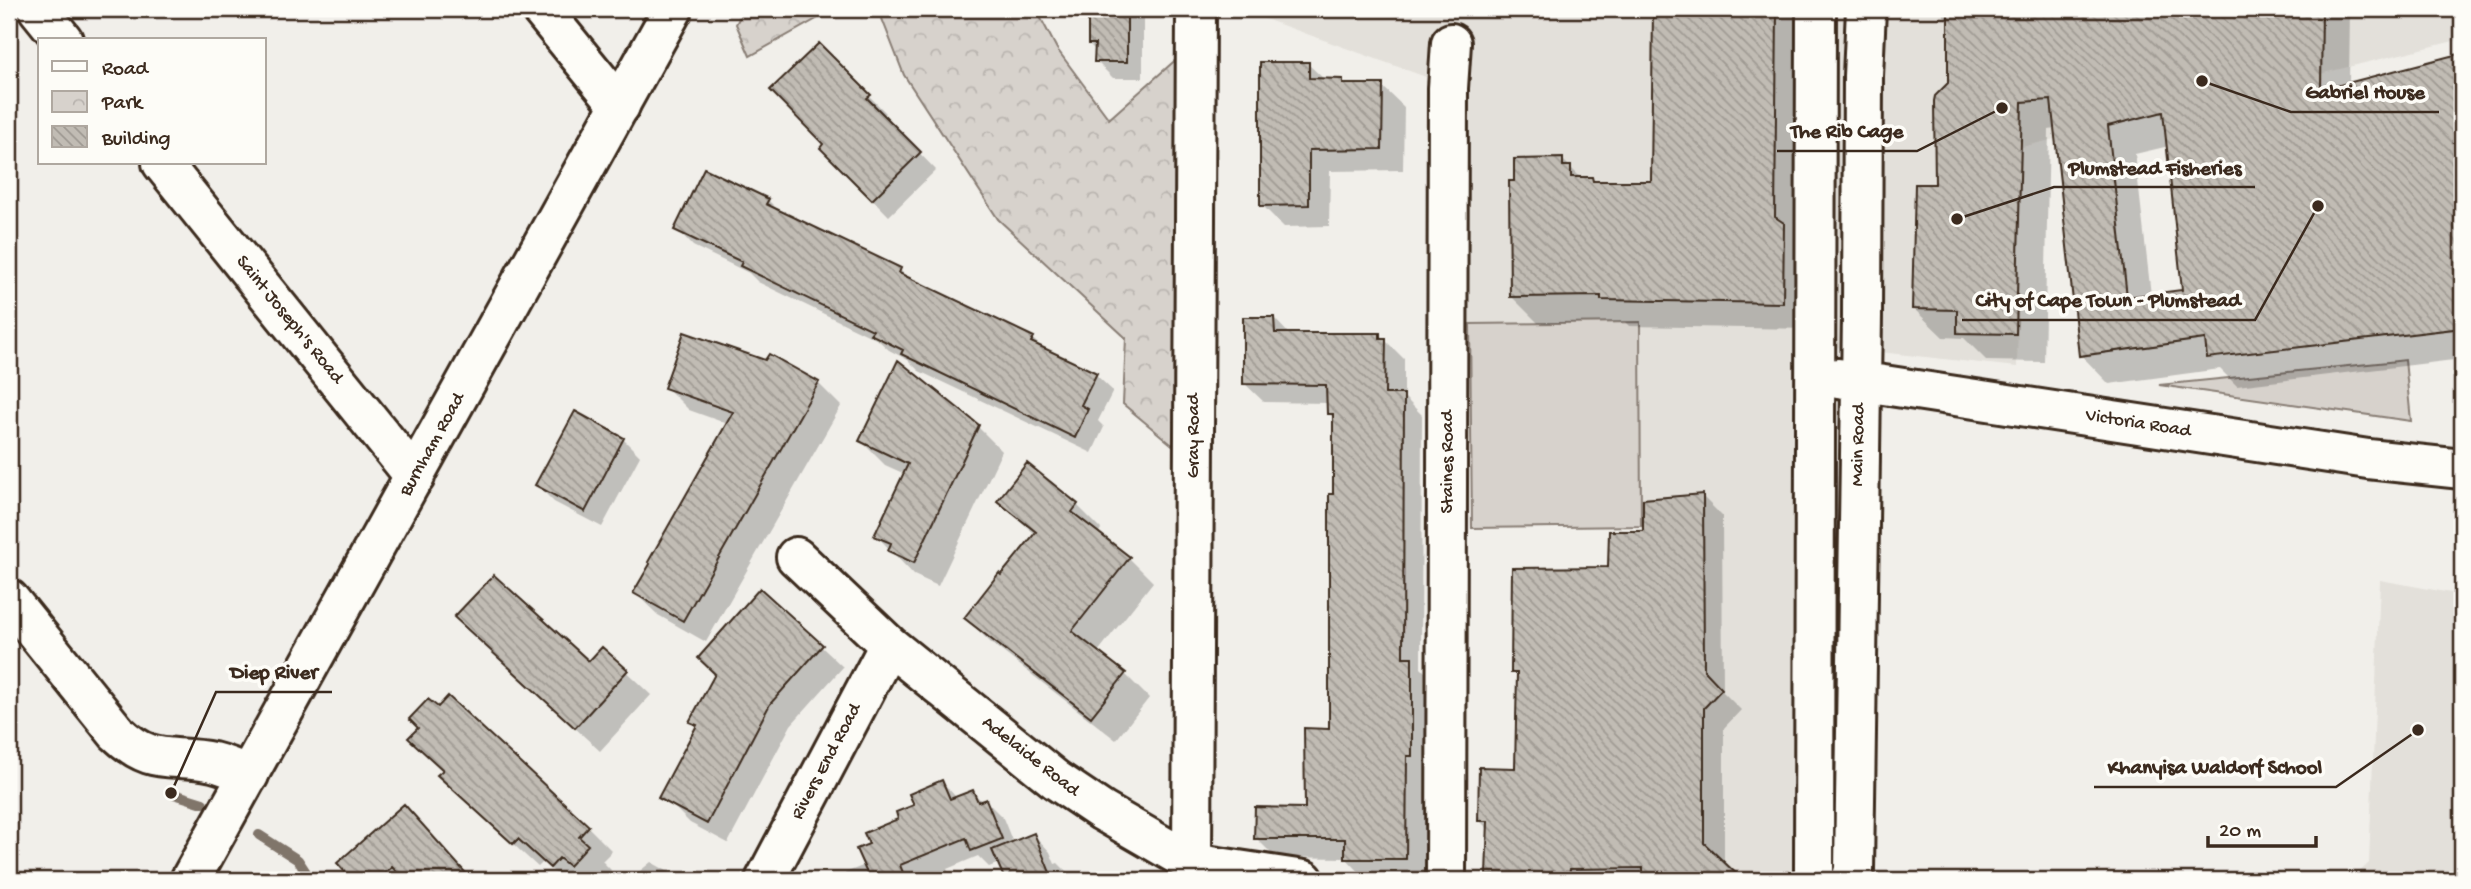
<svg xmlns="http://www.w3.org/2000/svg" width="2471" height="889" font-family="'Gochi Hand',sans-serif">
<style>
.built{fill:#e3e0da}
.grass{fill:#d7d2cc;stroke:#897e75;stroke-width:2}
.park{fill:url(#park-crowns);stroke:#897e75;stroke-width:2}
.shadow{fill:#0003;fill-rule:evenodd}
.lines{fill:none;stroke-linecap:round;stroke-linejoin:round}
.stream{stroke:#80746b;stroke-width:10}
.building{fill:url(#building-back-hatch);stroke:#3b2a1e;stroke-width:2;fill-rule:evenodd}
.street-casing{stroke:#3b2a1e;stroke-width:44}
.secondary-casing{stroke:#3b2a1e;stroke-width:44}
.street{stroke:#fdfcf7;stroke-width:38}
.secondary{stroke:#fdfcf7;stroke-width:38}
.labels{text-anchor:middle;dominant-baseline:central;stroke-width:7;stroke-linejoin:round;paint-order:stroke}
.street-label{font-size:19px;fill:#3b2a1e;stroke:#fdfcf7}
.leader{fill:none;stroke:#3b2a1e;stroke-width:2.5}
.callout-dot{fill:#3b2a1e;stroke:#fdfcf7;stroke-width:2.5}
.callout-label{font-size:21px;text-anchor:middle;font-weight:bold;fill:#3b2a1e;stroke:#fdfcf7;stroke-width:7;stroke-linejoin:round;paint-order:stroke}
</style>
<defs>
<pattern id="park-crowns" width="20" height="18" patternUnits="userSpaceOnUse" patternTransform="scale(1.75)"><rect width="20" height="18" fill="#d7d2cc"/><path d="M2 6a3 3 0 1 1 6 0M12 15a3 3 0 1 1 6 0" fill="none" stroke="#b9b4af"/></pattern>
<pattern id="building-back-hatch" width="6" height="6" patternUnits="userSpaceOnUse" patternTransform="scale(1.75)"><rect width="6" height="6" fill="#c1bcb4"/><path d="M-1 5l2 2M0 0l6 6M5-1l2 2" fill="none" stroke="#9e9992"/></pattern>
</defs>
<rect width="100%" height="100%" fill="#f1efea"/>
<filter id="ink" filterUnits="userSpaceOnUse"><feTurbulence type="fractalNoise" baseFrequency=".0143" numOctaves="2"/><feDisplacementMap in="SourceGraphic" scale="14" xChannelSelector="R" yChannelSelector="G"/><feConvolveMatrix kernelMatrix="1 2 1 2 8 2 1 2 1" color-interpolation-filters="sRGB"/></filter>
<g filter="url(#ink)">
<path class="built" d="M 1243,9 L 2462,9 L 2462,39 L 2022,147 L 2017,367 L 1815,345 L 1816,880 L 1641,880 L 1640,322 L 1449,324 L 1451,86 L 1243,11 Z
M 2380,580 L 2462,595 L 2462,880 L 2351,880 L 2369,863 Z"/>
<path class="grass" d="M 1640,322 L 1641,526 L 1472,528 L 1470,324 Z
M 2405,360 L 2411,421 L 2159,385 L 2388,362 Z"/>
<path class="park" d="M 744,9 L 1036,9 L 1057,49 L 1109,119 L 1180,56 L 1177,449 L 1123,404 L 1126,338 L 998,219 L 904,75 L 879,11 L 822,16 L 750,56 L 736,24 Z"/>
<path class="shadow" d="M 1089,9 L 1143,9 L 1143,78 L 1113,78 L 1096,61 L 1096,51 L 1089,44 Z
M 1655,9 L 1803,9 L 1809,329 L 1629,326 L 1625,322 L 1538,323 L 1511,296 L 1563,160 L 1582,179 L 1592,179 L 1596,183 L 1652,183 Z
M 1939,9 L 2350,9 L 2349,84 L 2462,55 L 2462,359 L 2237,386 L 2220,369 L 2109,384 L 2081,355 L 2055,129 L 2049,130 L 2044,362 L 1987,361 L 1964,338 L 1943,337 L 1914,309 L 1936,186 L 1949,84 L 1949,22 ZM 2169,146 L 2184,291 L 2151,295 L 2135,154 Z
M 2454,9 L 2462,9 L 2462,17 Z
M 819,45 L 886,113 L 883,116 L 936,170 L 889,216 L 822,148 L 826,144 Z
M 1308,64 L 1325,80 L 1342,81 L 1348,86 L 1382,86 L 1404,107 L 1403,170 L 1330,171 L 1329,226 L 1284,227 L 1262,205 Z
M 768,200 L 780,212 L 900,270 L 911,281 L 1033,339 L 1044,350 L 1096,375 L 1113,391 L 1098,421 L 1104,427 L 1092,453 L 919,371 L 908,360 L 889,350 L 878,340 L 758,282 L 749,273 L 693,246 L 677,229 Z
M 1274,318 L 1290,335 L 1380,335 L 1404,359 L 1404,397 L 1422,415 L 1421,668 L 1431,678 L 1430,774 L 1425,774 L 1424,878 L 1365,878 L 1346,858 L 1275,857 L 1256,838 L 1307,809 L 1331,730 L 1335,419 L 1328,413 L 1328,403 L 1264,402 L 1244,383 Z
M 818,383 L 841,406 L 706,642 L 658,615 L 635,593 L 728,424 L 689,410 L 666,387 Z
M 978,427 L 1002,451 L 938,586 L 914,575 L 876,535 L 905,474 L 885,465 L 861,441 Z
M 623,439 L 640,456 L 602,527 L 554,502 L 537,485 Z
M 1027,465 L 1077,505 L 1101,529 L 1098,534 L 1129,558 L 1153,582 L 1097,653 L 1125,674 L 1149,698 L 1116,740 L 990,642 L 966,618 L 1036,535 L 999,501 Z
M 1702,496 L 1722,516 L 1723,692 L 1741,710 L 1724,728 L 1724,864 L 1740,880 L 1494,880 L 1488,874 L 1489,830 L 1479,820 L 1517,769 L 1518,677 L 1513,672 L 1645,533 Z
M 761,590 L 843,667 L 791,725 L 728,843 L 690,823 L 669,802 L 698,728 L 692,721 Z
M 481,641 L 589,663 L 602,649 L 651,695 L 600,751 Z
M 942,782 L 957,798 L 972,792 L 983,802 L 986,801 L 1003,818 L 1013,843 L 1034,835 L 1050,852 L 1055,864 L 1058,863 L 1075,880 L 1007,880 L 999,863 L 989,867 L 978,856 L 947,869 L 951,879 L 948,880 L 848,880 L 845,873 L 865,865 L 871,845 Z
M 464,799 L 588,827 L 612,851 L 602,861 L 611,870 L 602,880 L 563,880 L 543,862 L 538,867 Z
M 428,831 L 472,880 L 354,880 L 339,864 Z
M 651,862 L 683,880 L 629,880 Z"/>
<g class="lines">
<path class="stream" d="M 171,793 L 203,803
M 259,835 L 298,860 L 311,880"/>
</g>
<path class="building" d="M 1088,9 L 1127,9 L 1127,62 L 1094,62 L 1095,44 L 1088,44 Z
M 1653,9 L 1777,9 L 1775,217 L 1784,223 L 1783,303 L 1601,300 L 1601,296 L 1510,297 L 1509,181 L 1514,181 L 1514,159 L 1563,158 L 1563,166 L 1571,166 L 1571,177 L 1592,177 L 1593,181 L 1651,181 Z
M 1948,9 L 2322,9 L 2321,90 L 2462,53 L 2462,328 L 2207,358 L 2205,339 L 2079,356 L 2051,100 L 2022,102 L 2016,334 L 1957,333 L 1957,310 L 1912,309 L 1915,184 L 1935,184 L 1934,101 L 1935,96 L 1948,83 ZM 2163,112 L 2182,290 L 2127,297 L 2108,126 Z
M 819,43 L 871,95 L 867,98 L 921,152 L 872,200 L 820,148 L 823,144 L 770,90 Z
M 1260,62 L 1309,62 L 1309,78 L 1343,79 L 1343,84 L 1383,84 L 1382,149 L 1309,150 L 1309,205 L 1260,206 Z
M 704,168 L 769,199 L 766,204 L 901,268 L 899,273 L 1034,337 L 1031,342 L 1097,373 L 1081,405 L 1088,409 L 1075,438 L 901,354 L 903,350 L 870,334 L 873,330 L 740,266 L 742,262 L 674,230 Z
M 1243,317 L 1274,317 L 1275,333 L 1380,333 L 1380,338 L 1386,338 L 1385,394 L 1404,394 L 1403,657 L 1412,657 L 1412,756 L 1407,756 L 1406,859 L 1345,859 L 1345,839 L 1254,839 L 1255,807 L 1305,808 L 1304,728 L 1329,729 L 1329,494 L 1333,494 L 1333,414 L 1327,414 L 1326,385 L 1243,384 Z
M 684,332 L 765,360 L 769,354 L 819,382 L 683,621 L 633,593 L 650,564 L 648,562 L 733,412 L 664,388 Z
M 898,360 L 979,425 L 914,563 L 888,551 L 891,543 L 874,536 L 908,464 L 859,441 Z
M 575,411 L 624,438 L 585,512 L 535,485 Z
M 1027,463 L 1078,504 L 1072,512 L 1130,557 L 1072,631 L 1126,673 L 1091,717 L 964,618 L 999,573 L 1001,575 L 1036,532 L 997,501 Z
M 1703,494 L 1704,670 L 1722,689 L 1704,708 L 1704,843 L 1743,880 L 1643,880 L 1643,868 L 1570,869 L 1569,878 L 1486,875 L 1488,821 L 1478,821 L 1479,767 L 1515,768 L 1517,673 L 1511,673 L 1512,568 L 1608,567 L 1609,531 L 1643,531 L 1643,499 Z
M 494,575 L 589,661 L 602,647 L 628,670 L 575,728 L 454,617 Z
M 760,588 L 823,645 L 770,704 L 707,824 L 658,798 L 697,725 L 689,722 L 715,674 L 698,658 Z
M 448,696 L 589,826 L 579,837 L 588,845 L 569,866 L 559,858 L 550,868 L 518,839 L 513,844 L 437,775 L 443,770 L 408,738 L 418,728 L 409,719 L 428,699 L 438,707 Z
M 942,780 L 950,799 L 973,790 L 978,802 L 986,799 L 1002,839 L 971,851 L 966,838 L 900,865 L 906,880 L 870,880 L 856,849 L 869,844 L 864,833 L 898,819 L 896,812 L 914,805 L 909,794 Z
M 404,804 L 472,880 L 404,880 L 392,867 L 378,880 L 352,880 L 337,863 Z
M 1034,833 L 1053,880 L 1005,880 L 992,850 Z"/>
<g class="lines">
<defs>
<path id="street" d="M 38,9 L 63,40
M 541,9 L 620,106
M 162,163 L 415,477
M 796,557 L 889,645 L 1056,780 L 1102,811 L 1192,863 L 1304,880
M 9,599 L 117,733 C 153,767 170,753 213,762 C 225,765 237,770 249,775
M 1192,863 L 1196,9
M 765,880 L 889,645
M 1446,880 L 1448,88 L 1451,43"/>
<path id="secondary" d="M 1838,378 L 2368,459 L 2462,469
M 190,880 L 673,9
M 1816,880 L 1814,873 L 1816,9
M 1851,880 L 1854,870 L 1862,316 L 1863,76 L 1866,9"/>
</defs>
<use href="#street" class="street-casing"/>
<use href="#secondary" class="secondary-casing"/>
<use href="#street" class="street"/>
<use href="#secondary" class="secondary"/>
</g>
</g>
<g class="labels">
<g class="street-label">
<text transform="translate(289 320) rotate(51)">Saint Joseph's Road</text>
<text transform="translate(2138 424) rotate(9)">Victoria Road</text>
<text transform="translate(1194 436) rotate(-90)">Gray Road</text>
<text transform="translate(433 445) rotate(-61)">Burnham Road</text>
<text transform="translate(1859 445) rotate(-89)">Main Road</text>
<text transform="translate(1448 462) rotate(-90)">Staines Road</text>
<text transform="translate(1030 757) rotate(38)">Adelaide Road</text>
<text transform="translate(827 762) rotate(-62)">Rivers End Road</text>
</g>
</g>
<path class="leader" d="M2202 81L2291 112H2439M2002 108L1917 151H1777M1957 219L2054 187H2255M2318 206L2255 320H1962M171 793L216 692H332M2418 730L2336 787H2094"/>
<g class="callout-dot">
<circle cx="2202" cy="81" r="7"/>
<circle cx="2002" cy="108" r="7"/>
<circle cx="1957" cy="219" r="7"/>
<circle cx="2318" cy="206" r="7"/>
<circle cx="171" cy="793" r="7"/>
<circle cx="2418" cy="730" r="7"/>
</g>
<g class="callout-label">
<text x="2365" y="98">Gabriel House</text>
<text x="1847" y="137">The Rib Cage</text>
<text x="2155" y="174">Plumstead Fisheries</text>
<text x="2108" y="306">City of Cape Town - Plumstead</text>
<text x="274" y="678">Diep River</text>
<text x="2215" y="773">Khanyisa Waldorf School</text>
</g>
<rect width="2471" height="889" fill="none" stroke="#fdfcf7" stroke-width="35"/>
<rect x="18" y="18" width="2436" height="854" fill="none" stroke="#3b2a1e" stroke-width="2.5" filter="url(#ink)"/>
<rect x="38" y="38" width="228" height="126" fill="#fdfcf7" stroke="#afa8a0" stroke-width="2"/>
<rect x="52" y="61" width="35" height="10" fill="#fdfcf7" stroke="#afa8a0" stroke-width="2"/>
<text x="102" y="74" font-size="21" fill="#3b2a1e">Road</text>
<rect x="52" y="91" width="35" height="21" fill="url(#park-crowns)" stroke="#afa8a0" stroke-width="2"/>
<text x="102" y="108" font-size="21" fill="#3b2a1e">Park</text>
<rect x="52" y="126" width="35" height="21" fill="url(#building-back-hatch)" stroke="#afa8a0" stroke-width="2"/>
<text x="102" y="144" font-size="21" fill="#3b2a1e">Building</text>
<path d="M2208 836v10h108v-10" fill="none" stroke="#3b2a1e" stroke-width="3.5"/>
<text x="2219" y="836" font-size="21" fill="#3b2a1e" stroke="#fdfcf7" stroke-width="5" paint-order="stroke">20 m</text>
</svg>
